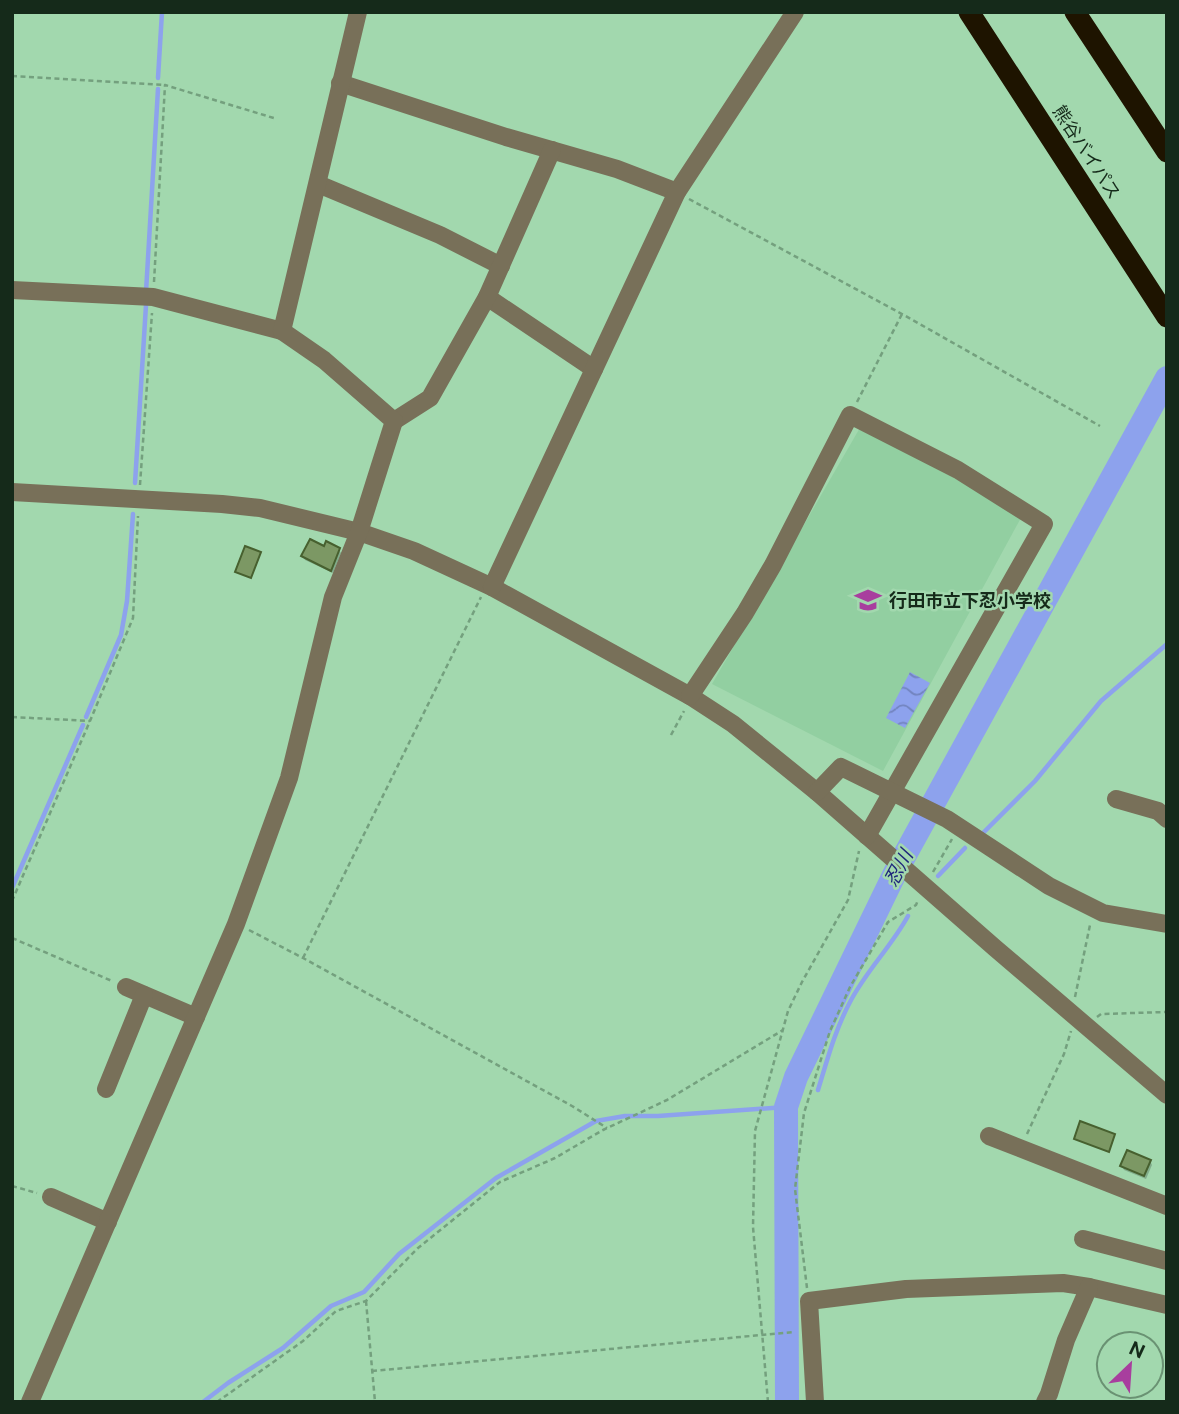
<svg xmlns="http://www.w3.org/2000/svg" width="1179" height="1414" font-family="'Public Sans','Noto Sans JP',sans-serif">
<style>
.built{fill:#92cfa1}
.water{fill:url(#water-waves)}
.shadow{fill:#0003}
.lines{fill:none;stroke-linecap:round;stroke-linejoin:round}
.stream{stroke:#8da2ed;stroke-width:4.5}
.river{stroke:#8da2ed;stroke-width:24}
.building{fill:#7c9864;stroke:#47602f;stroke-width:2}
.path{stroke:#74a07e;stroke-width:2.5;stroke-dasharray:5 3.5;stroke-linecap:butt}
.minor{stroke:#787059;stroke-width:18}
.highway{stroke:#1e1400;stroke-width:21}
.labels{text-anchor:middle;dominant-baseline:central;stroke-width:5;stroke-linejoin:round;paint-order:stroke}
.street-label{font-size:18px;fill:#152a1a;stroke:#a2d8ae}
.poi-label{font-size:18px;font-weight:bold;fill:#152a1a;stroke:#a2d8ae;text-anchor:start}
.water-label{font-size:19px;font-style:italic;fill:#1f277b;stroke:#a2d8ae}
</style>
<defs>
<pattern id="water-waves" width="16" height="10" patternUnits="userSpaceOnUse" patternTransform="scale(1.75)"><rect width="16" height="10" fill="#8da2ed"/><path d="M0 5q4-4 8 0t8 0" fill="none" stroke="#7284bf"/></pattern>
</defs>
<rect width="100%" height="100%" fill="#a2d8ae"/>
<path class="built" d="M861 426 1022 516 883 771 712 684Z"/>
<path class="water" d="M910 672 930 683 905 728 886 718Z"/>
<g class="shadow">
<path d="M325 548 339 550 341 553 333 573 305 560 303 556Z"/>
<path d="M1150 1161 1152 1165 1146 1179 1124 1170 1122 1166Z"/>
</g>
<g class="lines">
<g class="stream">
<path d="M158 78 162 12"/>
<path d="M146 292 158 89"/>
<path d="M135 483 146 305"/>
<path d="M86 717 121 635 127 601 133 514"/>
<path d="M982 834 1035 781 1101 701 1167 644"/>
<path d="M938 876 965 848"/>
<path d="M12 888 83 725"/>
<path d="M818 1090C827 1061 835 1030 850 1002 866 971 891 947 908 916"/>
<path d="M203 1402 228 1383 283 1348 331 1306 364 1292 399 1254 496 1178 596 1121 625 1116H658L786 1107"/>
</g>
<path class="river" d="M787 1402 786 1107 796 1077 895 873 1167 378"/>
</g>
<g class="building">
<path d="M310 539 324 546 326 541 340 548 331 571 301 556Z"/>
<path d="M245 546 261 552 251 578 235 572Z"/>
<path d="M1080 1121 1115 1134 1109 1152 1074 1139Z"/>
<path d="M1127 1150 1151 1160 1144 1176 1120 1166Z"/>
</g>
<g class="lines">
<g class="path">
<path d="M12 76 165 85"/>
<path d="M689 199 902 314 1100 426"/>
<path d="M154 282 165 85 277 119"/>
<path d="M857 402 902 314"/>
<path d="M140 485 152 313"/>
<path d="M12 717 90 721"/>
<path d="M671 735 684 711"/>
<path d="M933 872 952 839"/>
<path d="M12 901 90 721 133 618 138 516"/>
<path d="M249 930 303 958 572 1106 607 1128"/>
<path d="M12 938 112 981"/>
<path d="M303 958 481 597"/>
<path d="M1075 997 1090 925"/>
<path d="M1097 1017 1101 1014 1167 1012"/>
<path d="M1027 1134 1064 1054 1071 1031"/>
<path d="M12 1186 37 1193"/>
<path d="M807 1288 795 1189 804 1113 830 1031 850 987 888 922 916 905 918 900"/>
<path d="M366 1301 375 1402"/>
<path d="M372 1371 794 1332"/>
<path d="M217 1402 303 1341 336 1311 366 1301 418 1248 500 1182 555 1158 603 1130 667 1100 783 1030"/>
<path d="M768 1402 753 1227 755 1131 788 1011 802 982 848 900 859 851"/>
</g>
<g class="minor">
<path d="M340 83 506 137 617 169 677 192"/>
<path d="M318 184 440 235 501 266"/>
<path d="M12 290 153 297 282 331"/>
<path d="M487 297 594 369"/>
<path d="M394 421 430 398 487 297 552 150"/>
<path d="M12 492 222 504 260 508 359 532 414 551 492 587 690 696 733 724 817 792 995 948 1167 1095"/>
<path d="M492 587 677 192 795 12"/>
<path d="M690 696 745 613 773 565 850 415 958 470 1044 524 867 836"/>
<path d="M817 792 841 767 947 819 1049 886 1103 913 1167 924"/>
<path d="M1116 799 1158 811 1167 819"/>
<path d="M126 987 196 1017"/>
<path d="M106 1089 144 995"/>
<path d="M989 1136 1167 1206"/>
<path d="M51 1197 108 1222"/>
<path d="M1083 1239 1167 1261"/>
<path d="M30 1402 236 924 289 778 333 597 359 532 394 421 324 360 282 331 358 12"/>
<path d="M815 1402 809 1301 906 1289 1063 1283 1089 1287 1167 1305"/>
<path d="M1045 1402 1049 1394 1066 1340 1089 1287"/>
</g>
<g class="highway">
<path d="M969 12 1167 317"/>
<path d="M1075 12 1167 152"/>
</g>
</g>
<defs>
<g id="school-bare" transform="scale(2.1)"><path d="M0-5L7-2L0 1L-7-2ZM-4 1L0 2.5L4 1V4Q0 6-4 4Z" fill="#a83e9e" stroke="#a2d8ae" stroke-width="2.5" paint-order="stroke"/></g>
</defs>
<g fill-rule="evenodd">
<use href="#school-bare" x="868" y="600"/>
</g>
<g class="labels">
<g class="street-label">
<text transform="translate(1087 152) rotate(57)">熊谷バイパス</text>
</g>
<g class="poi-label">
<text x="889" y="600">行田市立下忍小学校</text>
</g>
<g class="water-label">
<text transform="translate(898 868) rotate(-62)">忍川</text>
</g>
</g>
<rect width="1179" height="1414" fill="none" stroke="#152a1a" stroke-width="28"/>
<g transform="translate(1130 1365) rotate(25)"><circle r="33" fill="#a2d8ae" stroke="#6a9273" stroke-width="2"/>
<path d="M0-5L12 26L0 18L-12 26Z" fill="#a83e9e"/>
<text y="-10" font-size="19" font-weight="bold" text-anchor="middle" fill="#152a1a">N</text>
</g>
</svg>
